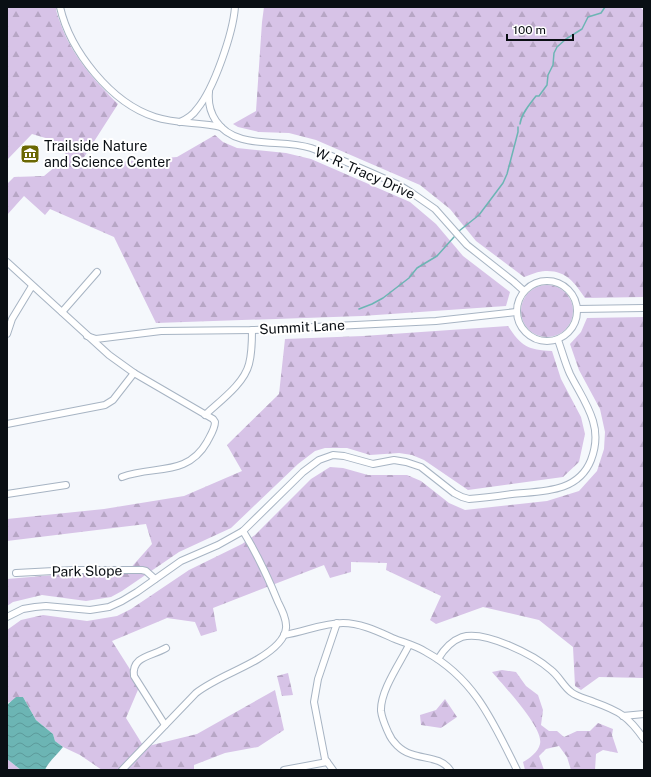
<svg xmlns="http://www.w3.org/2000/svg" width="651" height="777" font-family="'Public Sans',sans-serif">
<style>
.forest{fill:url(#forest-firs)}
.water{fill:url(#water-waves)}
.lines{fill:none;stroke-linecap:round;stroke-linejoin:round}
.stream{stroke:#6cb5b4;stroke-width:1.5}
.minor-casing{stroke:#a7b4c3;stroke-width:8}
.minor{stroke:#fff;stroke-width:6}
.labels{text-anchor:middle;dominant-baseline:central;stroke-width:4;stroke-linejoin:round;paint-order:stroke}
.poi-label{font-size:14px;fill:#0a0f14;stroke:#fff;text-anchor:start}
.street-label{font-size:14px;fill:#0a0f14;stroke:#fff}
</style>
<defs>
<pattern id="forest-firs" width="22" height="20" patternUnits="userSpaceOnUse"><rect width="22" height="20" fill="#d7c3e7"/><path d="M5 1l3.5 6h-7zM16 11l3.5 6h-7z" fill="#b7a6c5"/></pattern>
<pattern id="water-waves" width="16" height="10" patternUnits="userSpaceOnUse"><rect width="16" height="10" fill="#6cb5b4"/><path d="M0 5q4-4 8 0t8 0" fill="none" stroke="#5c9a9a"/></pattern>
</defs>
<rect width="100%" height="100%" fill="#f5f8fc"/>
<g class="forest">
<path d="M7 7H56C56 12 58 17 60 22 71 55 94 80 118 104L79 165 177 157 215 135 223 142 237 148 286 153 311 159 410 202 436 224 463 256 510 292 506 306 362 316 156 323 114 237 50 209 45 215 24 196 7 215V184L14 177 44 176 68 156 49 139 32 134 7 160Z"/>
<path d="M264 7H640L644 11V297L585 298C575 283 566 270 545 271 539 271 530 275 524 277L476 241 450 209 420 185 316 140 289 133 259 132 238 127 233 124 256 111 262 22Z"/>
<circle cx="547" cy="311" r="26"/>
<path d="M644 317V678L599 677 581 690 575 686 573 647 539 620 483 607 436 624 430 620 441 596 386 570 387 563 351 562V572L330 578 324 565 213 608 217 631 201 636 195 622 167 618 112 641 140 685 126 718 144 747 197 734 275 690 284 730 258 747 225 753 194 765V770H102L80 755 63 747 55 741 53 734 36 720 23 697 7 703V630L21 620 43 615 87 621 117 616 131 609 189 570 242 544 255 535 311 479 330 467 343 468 368 475H407L421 481 449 503 465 510 547 501 579 491 597 471 604 449 605 432 600 409 579 370 570 344 581 332 587 318Z"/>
<path d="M508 326C521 346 528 350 552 351L561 379 581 417 585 434 579 462 563 477 468 490 424 460 412 455 399 453 370 455 347 448H325L315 451 298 464 231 528 179 552 122 591 111 597 86 601 42 595 13 602 7 606V579L90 572 128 571 152 544 146 524 7 541V519L104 509 184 496 242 471 227 445 279 394 285 339 363 336Z"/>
<path d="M502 670 516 672 526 686 538 695 543 710 541 725 549 731H557L564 737 577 731H590L598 723 613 729 612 735 618 753 603 750 596 754 595 770H571L567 757 559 746 546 749 539 756 544 770H525L523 762C530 758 538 752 540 744 544 728 503 685 492 672Z"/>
<path d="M288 673 293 695 282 696 277 676Z"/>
<path d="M445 699 457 717 441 728 421 725 420 715 436 710Z"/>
<path d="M7 759 21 770H7Z"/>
</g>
<path class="water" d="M16 697H23L36 720 53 734 55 741 63 747C58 754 48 762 45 770H21L7 759V703L8 704Z"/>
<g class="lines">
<g class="stream">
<path d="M520 124C521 114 530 104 536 96H539L547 85 548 75 553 65 554 53 557 47 566 39 582 29 588 17 601 13 605 7"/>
<path d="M459 231 479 215 503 183 507 174 518 132V127"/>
<path d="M359 309 372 304 383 298 409 278 417 268 437 256 454 237"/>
</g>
<g class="minor-casing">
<g id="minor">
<path d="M60 7C70 51 111 103 155 117 176 124 199 122 221 127"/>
<path d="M209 92C208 102 210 112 216 121 236 151 281 138 311 148 341 159 370 172 399 185L412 193 435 209 467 245 514 282 524 291"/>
<path d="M180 122C187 119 193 115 197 109 214 89 233 33 235 7"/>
<path d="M7 262 109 355 134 373 213 419 215 422C215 429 210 436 207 442 187 477 154 465 122 477"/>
<circle cx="547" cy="311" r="30"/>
<path d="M577 309 644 308"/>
<path d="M62 312 97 272"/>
<path d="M7 334 12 319 32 286"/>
<path d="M87 336 96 339 161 331 252 330 436 321 516 312"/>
<path d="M205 415C220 401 244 384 249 364 252 353 252 341 252 330"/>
<path d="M7 424 105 405 113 400 134 373"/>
<path d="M7 494 66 485"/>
<path d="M16 573 73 570H142L146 571 155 579"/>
<path d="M7 617 23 609 35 607 46 606 90 610 109 607 122 601 137 592 181 561 218 545 243 531 303 472 319 460 333 455 344 456 373 464 394 460 406 462 421 467 454 493 462 497 469 499C483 498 498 496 512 494 542 491 578 493 591 460 596 447 597 434 593 421 588 404 578 390 570 374 565 363 562 351 558 340"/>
<path d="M284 635C304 632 323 623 343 623 361 623 379 632 395 639 405 643 417 646 426 652 475 679 493 722 517 770"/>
<path d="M409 645C400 663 380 691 381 711 382 719 385 725 388 732 392 742 401 751 411 754 424 759 441 757 450 770"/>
<path d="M438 659C444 649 451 641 462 637 485 630 534 655 551 670 559 676 563 686 571 692 577 697 587 699 594 702 619 711 628 716 644 739"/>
<path d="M623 716 644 714"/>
<path d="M165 725 134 676C131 656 153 656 166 648"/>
<path d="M122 770 196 693C214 679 238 671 258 659 268 653 285 641 286 628 287 620 282 610 278 602 268 577 257 554 243 531"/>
<path d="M284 770 327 762"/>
<path d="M333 770 325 759 314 702 318 679 337 623"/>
</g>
</g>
<use href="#minor" class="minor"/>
</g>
<defs>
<g id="museum-square" transform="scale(1)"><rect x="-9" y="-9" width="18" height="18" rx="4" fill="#6a6803" stroke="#fff"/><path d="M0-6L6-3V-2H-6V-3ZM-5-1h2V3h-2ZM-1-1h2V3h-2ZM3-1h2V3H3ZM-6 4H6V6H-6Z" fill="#fff"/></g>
</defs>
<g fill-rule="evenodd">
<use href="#museum-square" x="30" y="154"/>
</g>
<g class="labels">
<g class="poi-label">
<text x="44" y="146">Trailside Nature<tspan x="44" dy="16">and Science Center</tspan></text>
</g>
<g class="street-label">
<text transform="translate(365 173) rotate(24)">W. R. Tracy Drive</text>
<text transform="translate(302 327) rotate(-3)">Summit Lane</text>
<text transform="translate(87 571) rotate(-1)">Park Slope</text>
</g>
</g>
<rect width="651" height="777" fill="none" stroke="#0a0f14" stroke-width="16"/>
<path d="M507 34v6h66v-6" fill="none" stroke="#0a0f14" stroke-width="2"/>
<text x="513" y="34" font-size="12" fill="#0a0f14" stroke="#ffffff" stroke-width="3" paint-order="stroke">100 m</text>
</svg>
